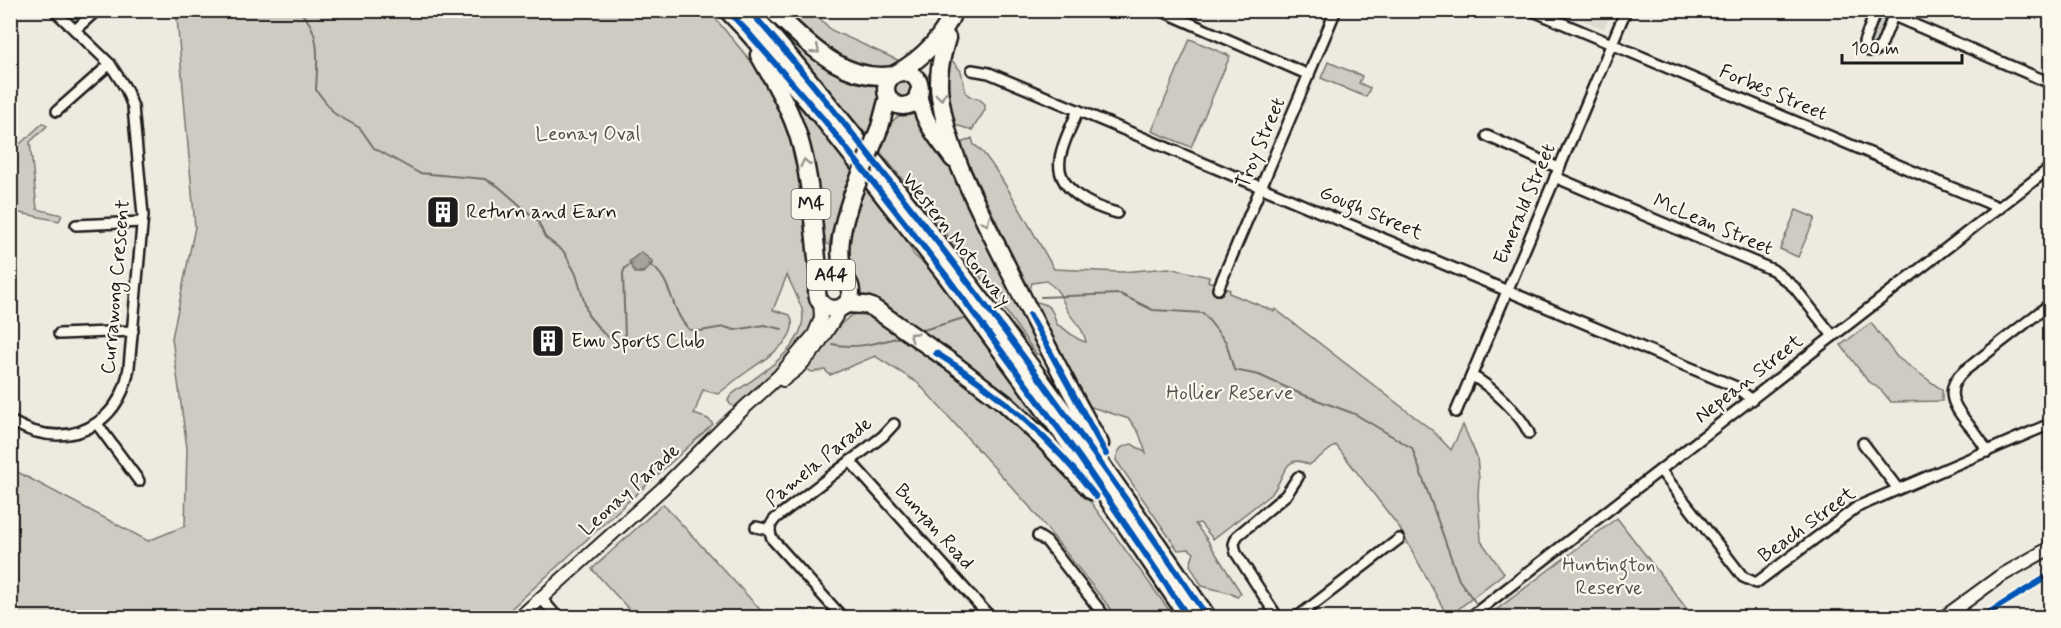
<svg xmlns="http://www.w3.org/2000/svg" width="2061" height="628" font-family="Mynerve,sans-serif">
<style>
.built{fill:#dedad1}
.green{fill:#ceccc2;stroke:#75746f;stroke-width:1.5;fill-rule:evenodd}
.water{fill:#a6a39d;stroke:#6f6d69;stroke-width:1.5}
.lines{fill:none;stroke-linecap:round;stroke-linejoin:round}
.stream{stroke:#6f6d69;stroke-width:2}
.street-casing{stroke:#1c1c1c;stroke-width:14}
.secondary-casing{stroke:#1c1c1c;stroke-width:16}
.highway-casing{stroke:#1c1c1c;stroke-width:21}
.street{stroke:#fbf7ec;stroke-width:9}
.secondary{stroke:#fbf7ec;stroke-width:12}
.highway{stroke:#fbf7ec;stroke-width:16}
.highway-bridge-casing{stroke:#1c1c1c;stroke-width:21;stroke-linecap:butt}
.highway-bridge{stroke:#fbf7ec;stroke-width:16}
.cycleway-casing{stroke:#fbf7ec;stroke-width:10}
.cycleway{stroke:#0057b8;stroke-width:6}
.oneway{stroke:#97948e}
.labels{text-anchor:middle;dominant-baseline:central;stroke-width:4.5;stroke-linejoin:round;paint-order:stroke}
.shield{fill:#fbf7ec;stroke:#5f5e5a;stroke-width:1.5}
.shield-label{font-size:18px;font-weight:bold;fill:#1c1c1c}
.street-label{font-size:20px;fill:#1c1c1c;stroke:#fbf7ec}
.park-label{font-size:20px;fill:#51514e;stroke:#fbf7ec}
.poi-label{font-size:20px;fill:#1c1c1c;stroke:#fbf7ec;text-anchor:start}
</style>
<rect width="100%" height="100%" fill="#eeeadf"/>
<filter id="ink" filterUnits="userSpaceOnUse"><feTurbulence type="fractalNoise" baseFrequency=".0167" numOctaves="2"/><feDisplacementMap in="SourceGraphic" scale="12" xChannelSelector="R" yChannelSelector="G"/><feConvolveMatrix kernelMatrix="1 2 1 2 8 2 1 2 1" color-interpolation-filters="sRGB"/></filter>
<g filter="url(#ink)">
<path class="built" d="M1562 11H1612L1604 29Z"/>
<g class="green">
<path d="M186 11H709L759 71 775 100 793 143 800 168 812 275 811 294 816 311 815 320 808 334 795 351 738 406 734 407 730 404 728 400 731 395C757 376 810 347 802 309 799 300 791 284 787 275L773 310 790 315C802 339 764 359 748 371 738 378 728 386 718 394L703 390 694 414 708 419 713 424 502 617H11L10 468 148 541 185 526 187 448 172 338 195 227 177 18ZM641 253 653 262 643 273H639Z"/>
<path d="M762 11H765L878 81 879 109 868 136 761 13Z"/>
<path d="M783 11H813L831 30 902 62 880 71 860 66 821 44Z"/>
<path d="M1880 18 1884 19 1885 24 1876 46 1871 47 1868 42 1877 20Z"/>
<path d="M1190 39 1230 56 1191 147 1152 131Z"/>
<path d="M949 57 961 71 966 93 971 97 979 99 985 104V110L972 130 952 124 946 90Z"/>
<path d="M1328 62 1362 76 1359 83 1370 88 1366 97 1321 78Z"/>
<path d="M934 67 937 128C929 106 916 88 934 67Z"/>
<circle cx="903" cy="88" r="10"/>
<path d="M798 100 855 170 848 182 829 244 821 245 792 103Z"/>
<path d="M915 110 948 157 1044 353 1042 355 1036 354 991 290 878 149C887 128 890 115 915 110Z"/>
<path d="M43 123 47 126 30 142 37 209 62 215 59 221 20 213H11V152Z"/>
<path d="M972 138 974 145C990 151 1042 249 1054 269L1121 272 1169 268 1209 277 1208 281 1230 290 1229 293 1274 311 1275 309 1433 431 1451 450 1463 425 1477 457 1479 479 1478 495 1481 541 1504 573 1448 617 1399 527 1336 445 1309 465C1283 450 1284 482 1271 494L1213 539 1200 523 1195 524 1206 538 1241 593 1237 597 1230 593 1202 586 1190 565 1194 553 1189 549 1178 550 1116 460C1118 449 1121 446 1132 444L1146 453 1139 433 1129 419 1085 405 1033 302C1048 302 1054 310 1056 324 1068 329 1074 340 1086 342 1083 326 1073 322 1066 308 1061 295 1059 290 1046 281L1032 283 1030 289H1025L1000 229 963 152 961 143Z"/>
<path d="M864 181 901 230 914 255 935 274 1037 414 1042 422 1040 426 888 306 870 296 865 298 856 295 846 242Z"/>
<path d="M1796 210 1815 218 1798 257 1780 249Z"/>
<path d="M864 313 874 316 963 377 1009 414 1079 486 1174 617H1117L1029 506 918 383 875 356 830 375 825 370 812 372 808 370 806 368 842 323 852 315Z"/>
<path d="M1871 323 1897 357 1942 390V401L1891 402 1882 391 1867 380 1841 345Z"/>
<path d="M663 504 767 617H636L592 569Z"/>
<path d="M1617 518 1693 617H1487Z"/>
</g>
<path class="water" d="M641 252 653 262C648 271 645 272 635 273L629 262Z"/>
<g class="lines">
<g class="stream">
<path d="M297 10C323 28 317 64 316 90L335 114 360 128 374 148 419 173 485 179 498 186 538 221 545 237 564 252 576 274 588 315 603 333 618 344 623 343 625 338 623 273 625 268 632 263"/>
<path d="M649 264C674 279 669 311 690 330L700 331 724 327 735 330 764 325 782 329"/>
<path d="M995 294H1004"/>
<path d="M1041 297 1120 294 1153 310 1203 313 1226 342 1234 370 1259 375 1301 394 1355 414 1412 448 1459 580 1475 602"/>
<path d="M920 331 964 318"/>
<path d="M832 344C855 350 881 342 903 336"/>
<path d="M1484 613 1489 618"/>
</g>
<g class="street-casing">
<g id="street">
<path d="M1160 10 1309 75"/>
<path d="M1531 10 2000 208"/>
<path d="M1876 10 1864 42 1865 47 1869 51H1875L1881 46 1893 16"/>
<path d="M1880 10 2050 83"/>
<path d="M75 30 97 10"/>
<path d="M972 70 989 73 1736 387 1752 400"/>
<path d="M1078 110C1072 126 1062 143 1060 159 1055 190 1093 207 1117 213"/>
<path d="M57 111 110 64"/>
<path d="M1487 136 1559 168"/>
<path d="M1555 177 1773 270 1794 287 1833 336"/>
<path d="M76 225 142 222"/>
<path d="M1218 289 1336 10"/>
<path d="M59 334 133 331"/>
<path d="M1472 376C1490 385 1521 415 1529 433"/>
<path d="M1456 412 1626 10"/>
<path d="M10 421C19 425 27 430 36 432 84 445 123 414 129 367L143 215 133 107 126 89 110 64 54 10"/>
<path d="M97 424 139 481"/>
<path d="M1863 443 1898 489"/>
<path d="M1987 452C1976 424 1931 400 1964 371L2050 304"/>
<path d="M850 461 991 618"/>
<path d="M1661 471 1743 577 1756 583 1857 507 2050 424"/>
<path d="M756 527 770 530"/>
<path d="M1038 536 1047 542 1106 618"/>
<path d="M541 598 558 618"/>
<path d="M843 618 773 540C768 531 769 525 776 518L883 436 894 424"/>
<path d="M1278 618 1236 553 1234 544 1237 536 1286 495 1298 477"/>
<path d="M1296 618 1399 539"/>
<path d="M1469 618 2050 168"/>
</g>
</g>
<g class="secondary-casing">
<g id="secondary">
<path d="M783 380 797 369 816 348 842 307"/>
<path d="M519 618 663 488 730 421 779 376 814 335 821 318 820 302"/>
<path d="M1943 618 1999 577 2050 548"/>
</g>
</g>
<g class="highway-casing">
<g id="highway">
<path d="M727 10 746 30 824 120 945 274 1080 458 1189 618"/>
<path d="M749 10C816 85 876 164 938 243 1032 365 1121 490 1208 618"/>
<path d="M772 10C806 41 842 83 893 75"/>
<path d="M947 38C941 58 937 76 940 97 948 152 975 201 999 250 1031 315 1064 381 1100 444"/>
<path d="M759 55C774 82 790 108 799 138 813 185 813 235 820 283"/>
<circle cx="903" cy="89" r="17"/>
<path d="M897 73C923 58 943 38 954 10"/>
<path d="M918 94C924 124 936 135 953 159"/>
<path d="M880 127 888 97"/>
<circle cx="834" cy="292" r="17"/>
<path d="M846 280C834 252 843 223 852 196"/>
<path d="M846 304 865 305 872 307 954 364 1006 404 1042 438 1092 491"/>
</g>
</g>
<use href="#street" class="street"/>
<use href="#secondary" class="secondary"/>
<use href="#highway" class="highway"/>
<g class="highway-bridge-casing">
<path id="highway-bridge" d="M852 196 880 127"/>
</g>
<use href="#highway-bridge" class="highway-bridge"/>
<g class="cycleway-casing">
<g id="cycleway">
<path d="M727 10 746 30 824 120 945 274 1080 458 1189 618"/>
<path d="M749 10C816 85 876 164 938 243 1032 365 1121 490 1208 618"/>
<path d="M1030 315 1106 454"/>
<path d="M936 353C994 388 1055 442 1096 497"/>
<path d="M1980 618 2050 575"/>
</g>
</g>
<use href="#cycleway" class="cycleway"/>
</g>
<defs><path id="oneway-chevron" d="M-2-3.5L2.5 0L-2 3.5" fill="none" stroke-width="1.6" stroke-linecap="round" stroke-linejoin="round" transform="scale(1.5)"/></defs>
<g class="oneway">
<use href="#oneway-chevron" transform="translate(816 50) rotate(40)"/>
<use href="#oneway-chevron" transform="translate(941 96) rotate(82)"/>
<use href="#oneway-chevron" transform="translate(805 163) rotate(-102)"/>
<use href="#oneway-chevron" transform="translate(986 222) rotate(64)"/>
<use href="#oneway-chevron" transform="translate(913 336) rotate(-144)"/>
</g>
</g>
<defs>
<g id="building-square" transform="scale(1.725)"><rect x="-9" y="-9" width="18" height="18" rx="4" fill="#1c1c1c" stroke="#fbf7ec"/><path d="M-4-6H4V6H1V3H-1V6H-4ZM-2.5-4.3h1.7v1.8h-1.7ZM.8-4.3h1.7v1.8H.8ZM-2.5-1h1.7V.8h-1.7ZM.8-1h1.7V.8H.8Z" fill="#fff"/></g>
</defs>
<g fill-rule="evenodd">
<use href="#building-square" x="443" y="212"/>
<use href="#building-square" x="548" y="341"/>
</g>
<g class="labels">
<g class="shield">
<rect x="791.5" y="189" width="39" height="30" rx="4.5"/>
<rect x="807" y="260" width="48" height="30" rx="4.5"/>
</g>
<g class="shield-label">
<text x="811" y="204">M4</text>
<text x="831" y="275">A44</text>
</g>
<g class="street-label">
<text transform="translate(1773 93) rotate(23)">Forbes Street</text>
<text transform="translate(1261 143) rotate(-67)">Troy Street</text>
<text transform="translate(1525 204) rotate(-67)">Emerald Street</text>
<text transform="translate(1371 213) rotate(23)">Gough Street</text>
<text transform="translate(1713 225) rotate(23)">McLean Street</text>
<text transform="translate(956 240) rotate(52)">Western Motorway</text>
<text transform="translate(116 287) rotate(-85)">Currawong Crescent</text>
<text transform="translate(1749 379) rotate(-38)">Nepean Street</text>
<text transform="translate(819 462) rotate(-39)">Pamela Parade</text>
<text transform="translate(630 490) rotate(-42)">Leonay Parade</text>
<text transform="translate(1807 525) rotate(-36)">Beach Street</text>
<text transform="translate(934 527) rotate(48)">Bunyan Road</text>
</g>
<g class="park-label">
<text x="588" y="134">Leonay Oval</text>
<text x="1230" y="393">Hollier Reserve</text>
<text x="1609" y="565">Huntington<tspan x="1609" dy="23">Reserve</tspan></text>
</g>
<g class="poi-label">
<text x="466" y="212">Return and Earn</text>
<text x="571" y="341">Emu Sports Club</text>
</g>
</g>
<rect width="2061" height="628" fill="none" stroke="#fbf7ec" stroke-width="36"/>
<rect x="18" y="18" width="2025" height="592" fill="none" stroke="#1c1c1c" stroke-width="2" filter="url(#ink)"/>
<path d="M1842 54v9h120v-9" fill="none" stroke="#1c1c1c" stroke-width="3"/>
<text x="1851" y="54" font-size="18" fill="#1c1c1c" stroke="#fbf7ec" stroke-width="4.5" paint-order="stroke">100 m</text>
</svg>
